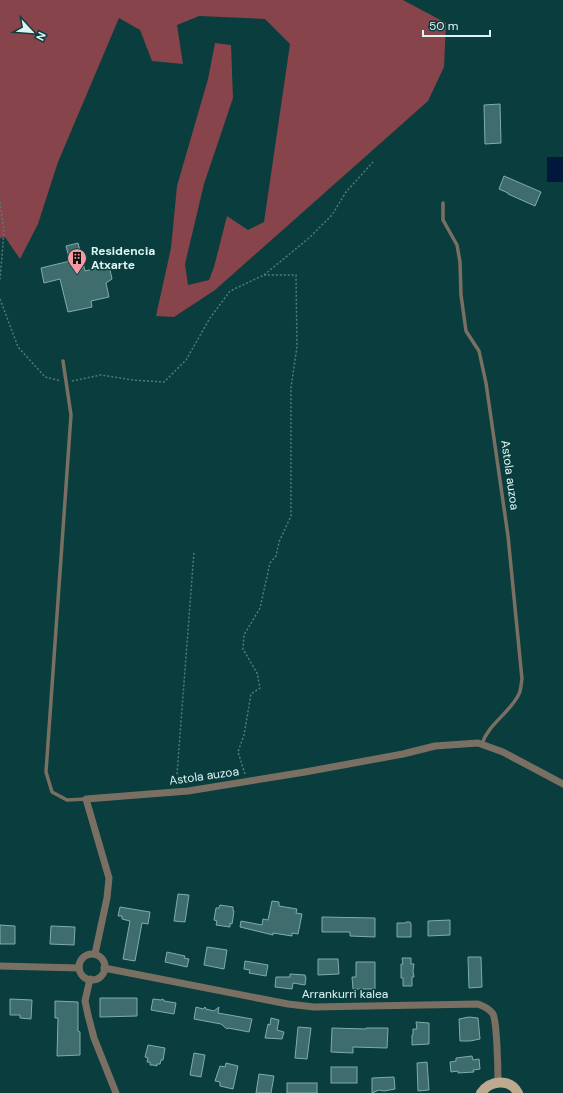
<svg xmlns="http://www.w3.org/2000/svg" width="563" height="1093" font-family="'DM Sans',sans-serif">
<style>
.green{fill:#87444a}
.water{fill:#00183c}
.building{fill:#3f6d6d;stroke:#7eadad}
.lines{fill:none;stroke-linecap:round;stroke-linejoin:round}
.path{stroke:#527c7c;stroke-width:1.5;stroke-dasharray:2 2;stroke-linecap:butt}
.lane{stroke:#797063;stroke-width:3.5}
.street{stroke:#797063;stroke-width:7}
.primary{stroke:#bca98f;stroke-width:10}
.labels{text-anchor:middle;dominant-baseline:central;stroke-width:3;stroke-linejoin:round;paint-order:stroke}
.poi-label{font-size:12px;font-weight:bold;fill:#dcf4f4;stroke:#0a3d3d;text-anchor:start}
.street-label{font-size:12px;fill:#dcf4f4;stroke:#0a3d3d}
</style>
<rect width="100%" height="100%" fill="#0a3d3d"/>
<path class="green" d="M0 0H403L446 23 444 67 428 101 215 290 174 317 156 316 171 248 177 186 208 79 215 43 231 45 233 98 204 184 185 264 188 285 209 280 214 267 227 216 248 230 264 222 290 44 265 19 199 16 177 25 183 64 152 61 140 30 119 18 58 162 38 224 20 259 5 237 0 238Z"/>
<rect class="water" x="547" y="157" width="16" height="25"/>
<g class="building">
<path d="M500 104 501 143 485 144 484 105Z"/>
<path d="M504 176 541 192 535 206 508 194V193L499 189Z"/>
<path d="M78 243 85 271 109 265 112 279 106 283 109 297 91 301 92 307 68 312 60 279 44 283 41 268 70 261 66 246Z"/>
<path d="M178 894 189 895 185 922 174 921Z"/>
<path d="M272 901 279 902V906L297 909 296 913 302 914 298 934 292 933V936L273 933V935L240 927 241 921 262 925 263 919 268 920Z"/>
<path d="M220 905 233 907V911H234L232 924 230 923V927L216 925 217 921 214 920 216 908H219Z"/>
<path d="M120 907 150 912 148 924 142 923 135 961 123 959 130 921 122 919V916H118Z"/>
<path d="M322 917 375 918V937L350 936V932H322Z"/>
<path d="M450 920V935L428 936V921Z"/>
<path d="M406 922H410L411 924V937H397V923H405Z"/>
<path d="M0 925 15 926V944H0Z"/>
<path d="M51 926 75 927 74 945 50 944Z"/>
<path d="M207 947 227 950 224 969 204 965Z"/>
<path d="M167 952 185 956 184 958 189 959 187 967 165 962Z"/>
<path d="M468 957H481L482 987 469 988Z"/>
<path d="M402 958H411V964H414L413 971 414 977H412V986H403V978H401V964H403Z"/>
<path d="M318 959H338L339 974 318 975Z"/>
<path d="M245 961 268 965 266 976 249 973 250 970 244 969Z"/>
<path d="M356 962H375V989H353L352 977H356Z"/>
<path d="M290 974 305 975V977H306L305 985 293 983 292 989 275 987 276 977H290Z"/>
<path d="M100 998H137V1016L100 1017Z"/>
<path d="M10 999 32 1000 31 1019 20 1018V1015H10Z"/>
<path d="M153 999 161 1000 163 999 164 1001 176 1003 174 1014 151 1010Z"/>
<path d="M55 1001 78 1002V1031L80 1032V1055L57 1056 58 1018H55Z"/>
<path d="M196 1007 203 1009 205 1007 206 1009 214 1011 219 1007 218 1013 252 1019 249 1032 228 1028 227 1029 221 1024 194 1019Z"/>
<path d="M469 1017 478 1018 480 1039 470 1041H460L459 1019Z"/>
<path d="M271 1018 279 1020 277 1030 284 1032 282 1039 265 1038 268 1024 270 1025Z"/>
<path d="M416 1022 429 1023V1044L412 1045V1035H413V1029H417Z"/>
<path d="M298 1027 311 1028 307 1059 295 1058Z"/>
<path d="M332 1028 366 1029V1028H388L387 1048 353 1047V1053L331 1052Z"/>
<path d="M148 1045 165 1048 163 1060H161L160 1064H157V1066L153 1065H150V1062H147L148 1058 145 1057Z"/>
<path d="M194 1053 205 1055 201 1077 190 1075Z"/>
<path d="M472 1056 473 1060 479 1059 480 1069 473 1070 474 1072 458 1073V1071L451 1072 450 1062 456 1061V1058Z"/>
<path d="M427 1062 429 1090 418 1091 417 1063Z"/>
<path d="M226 1063 238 1066 233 1089 220 1086V1082L215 1081 220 1066 225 1067Z"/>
<rect x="331" y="1067" width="26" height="16"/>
<path d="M259 1074 274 1076 271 1093H256Z"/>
<path d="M394 1077 395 1089 384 1091 379 1090 372 1093V1078Z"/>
<rect x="287" y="1083" width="30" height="10"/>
</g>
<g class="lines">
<g class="path">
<path d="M0 202 4 231 0 280"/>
<path d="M0 299 18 347 45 377 61 381"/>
<path d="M72 381 101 375 133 380 164 382 186 360 210 318 230 291 264 275 309 238 332 215 346 192 373 162"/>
<path d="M245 774 238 752 244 735 251 694 260 688 257 673 243 649 244 635 260 608 270 563 276 556 279 542 291 516V387L297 347 296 275H264"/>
<path d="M184 784 177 774 194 552"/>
</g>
<g class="lane">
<path d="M443 203V220L457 245 460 262 461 295 466 331 479 351 486 383 508 536 522 679C521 684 521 690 519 694 510 713 488 724 482 744"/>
<path d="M63 361 71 415 46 772 52 792 67 800 86 799"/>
</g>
<g class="street">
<path d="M95 954 107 898 109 878 86 799 188 791 305 772 403 754 435 746 478 743 503 752 563 784"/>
<circle cx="92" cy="967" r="13"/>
<path d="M0 966 79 968"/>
<path d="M104 968 288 1004 314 1007 478 1004C483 1006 489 1008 493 1014 497 1022 498 1070 498 1082"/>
<path d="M90 979 85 1001 88 1015 94 1038 116 1093"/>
</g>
<path class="primary" d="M481 1093C490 1080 510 1078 518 1093"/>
</g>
<defs>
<g id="building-pin" transform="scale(1)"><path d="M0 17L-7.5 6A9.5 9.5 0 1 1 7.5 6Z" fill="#f49aa0" stroke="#0a3d3d"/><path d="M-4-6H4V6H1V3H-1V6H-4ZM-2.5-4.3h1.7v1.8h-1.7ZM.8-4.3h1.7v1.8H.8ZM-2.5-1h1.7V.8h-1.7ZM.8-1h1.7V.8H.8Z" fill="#111"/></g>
</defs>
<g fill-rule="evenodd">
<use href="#building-pin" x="77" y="258"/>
</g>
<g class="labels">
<g class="poi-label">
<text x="91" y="251">Residencia<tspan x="91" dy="14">Atxarte</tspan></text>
</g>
<g class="street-label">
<text transform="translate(510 475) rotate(82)">Astola auzoa</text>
<text transform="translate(204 776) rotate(-8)">Astola auzoa</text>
<text x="345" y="994">Arrankurri kalea</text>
</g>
</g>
<g transform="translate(32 32) rotate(116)" stroke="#0a3d3d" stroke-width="3" paint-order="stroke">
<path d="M0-3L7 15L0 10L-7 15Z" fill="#dcf4f4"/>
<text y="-6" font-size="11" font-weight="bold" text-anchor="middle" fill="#dcf4f4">N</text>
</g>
<path d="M423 30v6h67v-6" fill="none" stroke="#dcf4f4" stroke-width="2"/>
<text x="429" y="30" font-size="12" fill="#dcf4f4" stroke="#0a3d3d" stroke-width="3" paint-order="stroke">50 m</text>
</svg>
